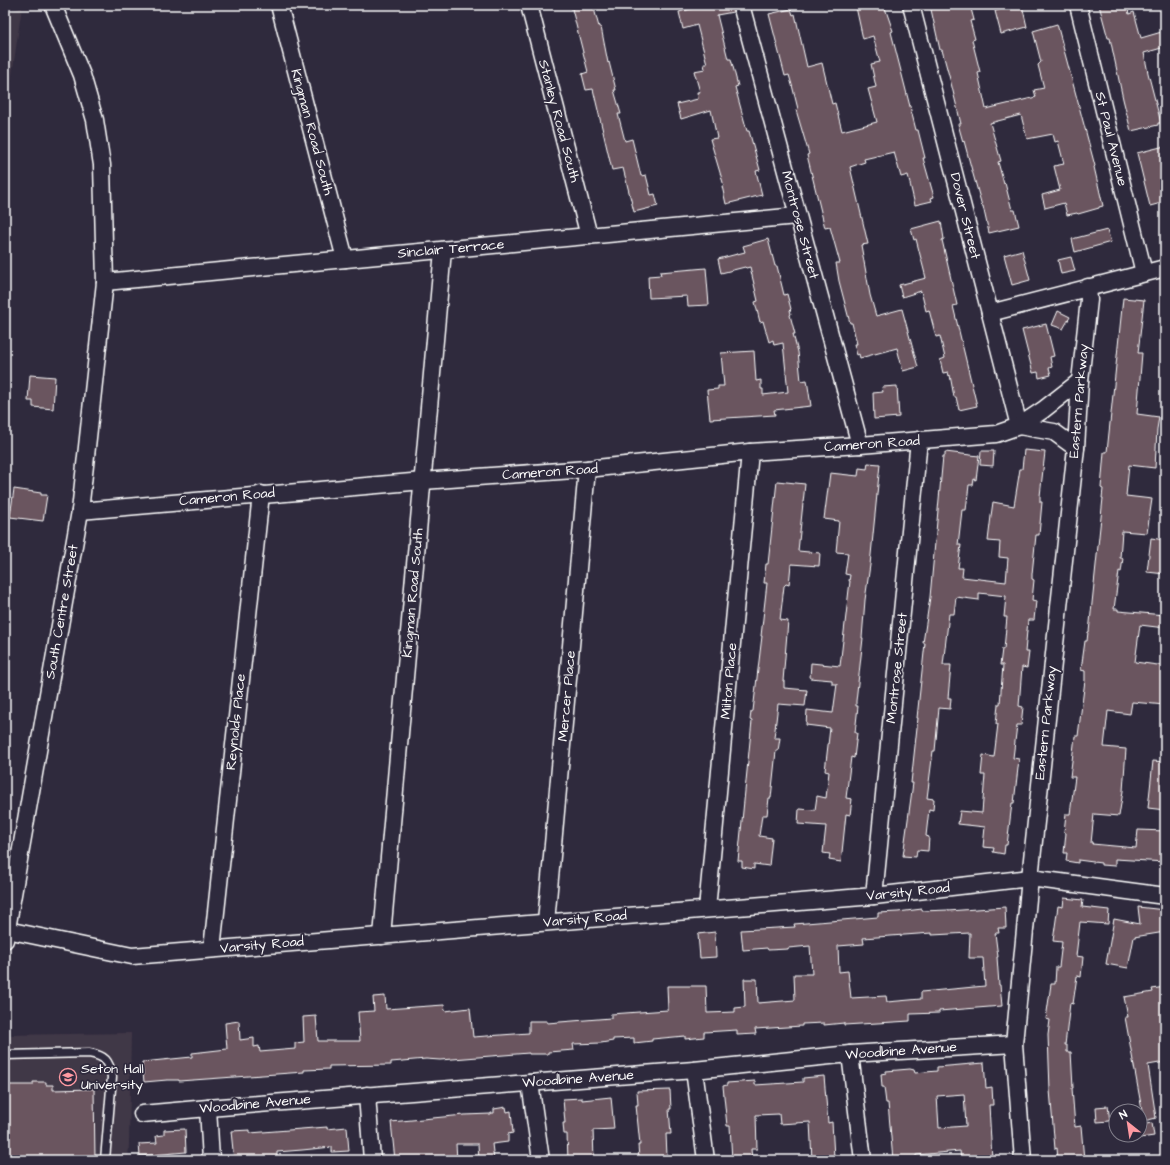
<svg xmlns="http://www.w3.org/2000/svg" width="1170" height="1165" font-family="'Architects Daughter',sans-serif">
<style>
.built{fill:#413747}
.building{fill:#6b545f;stroke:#fff;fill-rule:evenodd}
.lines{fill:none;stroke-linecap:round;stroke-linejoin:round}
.lane-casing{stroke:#fff;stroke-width:11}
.street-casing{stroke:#fff;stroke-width:19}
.lane{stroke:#2f2a3d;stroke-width:8}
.street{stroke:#2f2a3d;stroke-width:16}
.labels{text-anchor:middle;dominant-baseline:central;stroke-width:3.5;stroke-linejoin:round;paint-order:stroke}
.street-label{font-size:14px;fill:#fff;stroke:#2f2a3d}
.poi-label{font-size:14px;fill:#fff;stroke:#2f2a3d;text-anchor:start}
</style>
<rect width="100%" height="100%" fill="#2f2a3d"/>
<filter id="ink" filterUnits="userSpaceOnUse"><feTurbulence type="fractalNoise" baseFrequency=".025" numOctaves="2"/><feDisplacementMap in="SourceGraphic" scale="8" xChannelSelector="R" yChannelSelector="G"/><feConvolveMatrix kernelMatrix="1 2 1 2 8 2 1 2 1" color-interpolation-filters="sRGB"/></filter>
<g filter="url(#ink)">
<g class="built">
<path d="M22 7 5 122V14Z"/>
<path d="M131 1033 129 1144 128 1160H5V1035Z"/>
</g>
<g class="building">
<path d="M571 5H593L599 27H601L608 63 609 62 616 90H614L621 114H618L625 141 632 139 641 176 646 175 651 195 655 194 658 206 634 212 623 168 612 170 593 89 586 90 582 74 588 72Z"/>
<path d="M706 5H732L733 12 717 15 728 59H731L738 86 735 87 747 131H749L760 170 756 171 762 195 726 204 722 186H724L710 139 717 138 711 110 681 119 677 104 698 99 697 92H700L694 71 705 69 704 64H707L697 25 683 29 679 12Z"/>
<path d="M858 5H884L893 31 891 32 916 130H918L925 158H923L934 197 931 198 932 201 915 205 908 175 901 177 894 152 864 159 865 162 850 167 868 244 861 245 870 295 876 316 902 309 914 353 918 367 903 371 897 348 860 358 859 354 857 355 854 344H857L852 323H850L839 281 836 263H840L830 227 825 228 807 155 809 154 796 110 798 109 792 85 789 75 785 76 769 14 791 9 793 15 795 14 807 67 822 63 832 104 835 103 842 131 877 122 868 89 876 87 871 64 880 62 873 36 863 39 856 7 859 6Z"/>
<path d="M930 5H970L974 20 970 21 975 39 972 40 980 72 978 73 986 109 1036 97 1034 90 1044 88 1038 65 1041 62 1033 31 1057 24 1095 166 1094 167 1103 206 1099 207V208L1078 214 1077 213 1067 215 1064 203 1045 208 1042 195 1060 190 1054 166 1064 164 1058 141 1055 142 1053 134 1027 139 1021 115 990 123 1001 161 998 162 1004 184 1005 183 1012 210H1015L1019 226 989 233 983 206H982L971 167 964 141 963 142 958 124H961L951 83 942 50H940Z"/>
<path d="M1015 5H1022L1027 27 1001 34 995 11Z"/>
<path d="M1099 5H1127L1129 14 1134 12 1141 38 1165 31V47L1144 53 1148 73 1161 123H1158V125L1131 131 1123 99 1110 38H1108L1106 31Z"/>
<path d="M1165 146V202L1150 206 1137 153Z"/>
<path d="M941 221 944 239 942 240 957 305 953 306 977 406 959 410 956 397H954L950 375 949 376 948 372 943 373 940 360 945 358 940 336 936 337 929 310 926 311 921 291 902 297 899 285 926 278 916 239 914 240 911 229Z"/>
<path d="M1107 230 1111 242 1075 252 1072 239Z"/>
<path d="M768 239 775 266H777L784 295 787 294 791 309 790 310 791 314 790 315 795 334H793L798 352 801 381 807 380 811 406 774 410 775 415 710 419 707 390 718 389V386H724L721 353 754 351 756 381 761 380V389H763V395L788 392 783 343 774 345 773 340 769 342 763 321 760 322 755 302 758 301 750 267 746 268 745 267 721 273 718 259 745 252 743 246Z"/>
<path d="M1022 250 1030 280 1012 285 1004 255Z"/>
<path d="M1071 257 1075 271 1061 274 1058 260Z"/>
<path d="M706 268 709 305 688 306 687 296 649 298 648 276 661 275 660 272Z"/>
<path d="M1123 298 1144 300 1138 353H1142L1137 414 1159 417 1157 429 1155 468 1129 465 1126 496 1152 499 1147 533 1122 531 1120 558H1123L1121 572 1119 571 1114 609H1118V611L1165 615V628L1140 625 1135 662 1165 666V705L1132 702 1130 714 1108 711 1104 747 1126 749 1123 791 1119 816 1094 814 1091 843H1093L1092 844 1136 848 1138 830 1165 831V862L1115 859V866L1101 865V863L1078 860V863L1066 861 1067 853H1064L1066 833 1064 832 1066 814H1070L1075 777H1070L1072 761 1075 736H1078L1085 680V671L1081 670 1085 641H1087L1088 632H1089L1103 498H1102L1103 489 1101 488 1104 452H1107Z"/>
<path d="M1058 311 1070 317 1063 329 1052 325Z"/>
<path d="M1046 324 1054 356 1050 357 1052 367 1049 368 1051 375 1039 378 1038 372 1033 373 1022 330Z"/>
<path d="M30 375 55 377 53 409 33 407V401H28Z"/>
<path d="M897 386 899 417 874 419 873 393 883 392 882 387Z"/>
<path d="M1024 450 1045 452 1040 496V502H1042L1039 535H1036L1032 574V579L1034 580 1032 600 1036 601 1034 620H1028L1025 652H1029L1027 668 1022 667 1019 706 1023 707 1021 725H1017L1013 758 1019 759 1014 803H1012L1007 845H1005L1004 854 993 852 994 848 983 847 985 827 958 824 960 811 982 813 985 775H981L983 755 994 757 998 724H996L998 704H1000L1003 665H1000L1002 649H1004L1007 617H1004L1006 596 979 593V600L956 597 954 614H949L943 665H951L948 698H951L950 709 939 708 935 751H933L927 798 934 799 933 810 929 809 926 836 929 837 928 851 917 850 916 857 903 856 913 783H911L918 718H917L925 643H923L930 597 943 456H945V452L979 456 976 480 974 479 973 485H969L966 510H962L958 545H961L958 568H963L962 577 1006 582 1008 558 999 557 1000 542 988 541 991 516 993 502 1014 506 1020 469H1022Z"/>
<path d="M981 451H994L993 466 980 465Z"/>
<path d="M868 463 880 464 870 565 865 600 862 638H863L856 701V706H858L855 733H857L854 758 851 757 846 798 852 799 850 815 846 814 841 862 829 860 830 854 823 853 826 826 798 824 799 809 815 810 817 796 826 798 829 772 825 771 830 728 806 725 807 710 833 713 837 684H832V680L810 678 811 663 840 666 850 581H849L850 575 845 574 848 553 836 552 839 521 824 519 830 473 858 476 859 468 867 469Z"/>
<path d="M777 481 805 484 798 551 820 553 819 566 791 564 789 585 786 584 784 586 780 620 788 621 783 681H784V688L807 690 805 706 778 704 774 738H780L778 751H776L771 798H769L767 815H762L759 836 772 838 769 866 754 864V869L742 867V861H738L752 721 750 720 751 712 753 711 762 636H761L767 583H764L766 564H768Z"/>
<path d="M14 489 41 493V495H47L43 521 10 517Z"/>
<path d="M1151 538 1165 540 1162 561H1165V574L1147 572Z"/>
<path d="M1153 761 1165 762V810L1148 808Z"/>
<path d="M1064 898 1083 900 1082 907 1109 910 1108 924 1080 922 1076 956 1083 957 1081 977 1077 976 1073 1004 1070 1003 1065 1045H1067V1052H1071L1073 1088H1072L1075 1127 1081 1126 1084 1160H1058L1057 1148 1055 1149 1050 1090 1048 1035 1050 1020 1046 1019 1051 984H1055L1056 967H1059L1062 942 1053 941 1058 906 1063 907Z"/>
<path d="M1005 907 1006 928H998L999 933H995L998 957H997L999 985H1000L1002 1006 939 1011V1013L910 1014V1021L844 1025V1023L824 1025V1023L802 1024V1026L755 1029 756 1034 737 1035V1030L704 1032V1037L685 1039V1036L652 1039V1041L634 1043V1038L613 1039V1041L601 1043 573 1044 574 1050 548 1052V1054H529V1053L440 1060 426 1059 391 1062V1065L329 1066V1069L304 1070V1072L179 1081V1080H167L144 1082 142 1062 192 1057V1053L227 1049 225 1023 239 1021 240 1040 254 1038V1047L259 1046 260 1052 295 1049V1043L304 1042 303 1017 316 1016 318 1041H360L358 1012 374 1011 373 997 385 996 386 1009 444 1005 445 1011 470 1008 473 1037 529 1033V1021H547V1023L611 1018V1014L668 1010 667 986H706L707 1013 735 1012V1008L745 1007 744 979H757L758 1003 795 1000 794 974H812L810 946 788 948V949L768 950 767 948 743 950 741 930 795 927 794 924 878 917V913L898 912 922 909V911L948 910V911ZM932 933V935L970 933 969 958H983L985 986 921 992V999L887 1002 886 996 851 998 848 971 839 972 838 946 864 944 863 938Z"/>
<path d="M1138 907 1165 910V932L1134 937 1128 968 1106 964 1114 919 1140 924Z"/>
<path d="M715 932 716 957 700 958 698 934Z"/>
<path d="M1165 987V1062L1148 1065 1156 1118 1144 1121 1125 1017H1128L1124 997 1153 992 1152 989Z"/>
<path d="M984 1063 986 1088 992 1087 993 1105H989L992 1159 961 1160 960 1151 916 1155V1160H893L888 1103H886L884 1087H882L881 1074 886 1073V1071L910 1069 914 1070 915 1073 937 1071V1067ZM964 1094 966 1126 939 1128 937 1096Z"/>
<path d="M824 1076 828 1123 832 1122 834 1158H830V1160H812L810 1122 780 1124 779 1114 756 1115 757 1149H751L752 1160H732L730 1126H727L723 1086 727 1085V1083L755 1081V1085L803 1082V1078Z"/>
<path d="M33 1082H46V1085H53V1090L94 1089 95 1160H5V1085H33Z"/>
<path d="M670 1090 671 1109H669L671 1134H666L667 1156 639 1158 638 1145H640L636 1105H638L637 1091Z"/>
<path d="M611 1097 614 1129 593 1130 594 1160H568L567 1134H564L563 1123H565L563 1099 582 1098V1100Z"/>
<path d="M1108 1106 1110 1121 1097 1122 1096 1107Z"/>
<path d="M506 1107 507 1112 511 1111 513 1133 508 1134V1142L492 1144 494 1160H479L478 1144H456L457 1160H395L391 1122 464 1115 491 1114V1113H494V1109Z"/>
<path d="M1152 1123 1154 1136 1140 1138V1125Z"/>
<path d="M327 1127V1129L347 1127 349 1151 332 1152V1147L302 1150 277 1152V1157L252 1159V1160H234L231 1131 250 1130V1133Z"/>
<path d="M185 1129 186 1152 140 1156 139 1144 157 1143 156 1136 164 1135V1130Z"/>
</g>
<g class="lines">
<g class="lane-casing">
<path id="lane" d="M5 1055 89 1053C105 1056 109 1060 112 1077L105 1160"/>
</g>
<g class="street-casing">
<g id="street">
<path d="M279 5 345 259"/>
<path d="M529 5 589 236"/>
<path d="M741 5 860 445"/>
<path d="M911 5 1019 426"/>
<path d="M1078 5 1144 273"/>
<path d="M105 282 797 216"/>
<path d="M990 313 1165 268"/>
<path d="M1019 426 1054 432 1076 448"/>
<path d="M80 511 423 481 587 469 750 452 860 445 996 434 1019 426 1043 410 1080 381"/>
<path d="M874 896 919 440"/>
<path d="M707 909 750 452"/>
<path d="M546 922 587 469"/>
<path d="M7 930 132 956 874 896 1030 878 1165 896"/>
<path d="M382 936 443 250"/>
<path d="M5 940 80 511 105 282 102 165 95 120 82 75 53 5"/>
<path d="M212 949 261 494"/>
<path d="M850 1054 863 1160"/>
<path d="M694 1070 706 1160"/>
<path d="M530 1083 541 1160"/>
<path d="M367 1095 372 1160"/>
<path d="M208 1108 211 1160"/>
<path d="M142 1114 208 1108 694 1070 850 1054 1014 1044"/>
<path d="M1023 1160 1014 1044 1030 878 1076 448 1080 381 1089 300 1088 287"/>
</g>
</g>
<use href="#lane" class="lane"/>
<use href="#street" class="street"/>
</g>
</g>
<defs>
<g id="university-ring" transform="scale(0.9)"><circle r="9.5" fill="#2f2a3d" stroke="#ff9aa2" stroke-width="1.5"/><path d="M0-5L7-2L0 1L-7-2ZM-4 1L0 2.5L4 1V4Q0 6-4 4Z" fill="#ff9aa2"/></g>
</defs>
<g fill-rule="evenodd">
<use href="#university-ring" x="68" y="1077"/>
</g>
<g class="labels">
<g class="street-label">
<text transform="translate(559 121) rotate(75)">Stanley Road South</text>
<text transform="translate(312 132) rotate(75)">Kingman Road South</text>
<text transform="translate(1111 139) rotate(76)">St Paul Avenue</text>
<text transform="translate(965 216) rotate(76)">Dover Street</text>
<text transform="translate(800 225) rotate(75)">Montrose Street</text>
<text transform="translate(451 249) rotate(-5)">Sinclair Terrace</text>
<text transform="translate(1079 401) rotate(-85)">Eastern Parkway</text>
<text transform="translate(872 444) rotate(-4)">Cameron Road</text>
<text transform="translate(550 472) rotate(-4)">Cameron Road</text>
<text transform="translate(227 497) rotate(-5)">Cameron Road</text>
<text transform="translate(413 593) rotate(-85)">Kingman Road South</text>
<text transform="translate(62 612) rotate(-80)">South Centre Street</text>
<text transform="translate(897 668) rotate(-84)">Montrose Street</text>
<text transform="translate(729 681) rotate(-85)">Milton Place</text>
<text transform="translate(567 696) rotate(-85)">Mercer Place</text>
<text transform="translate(236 722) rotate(-84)">Reynolds Place</text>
<text transform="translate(1046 723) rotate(-84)">Eastern Parkway</text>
<text transform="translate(908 892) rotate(-6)">Varsity Road</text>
<text transform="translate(585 919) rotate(-5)">Varsity Road</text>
<text transform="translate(262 945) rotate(-5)">Varsity Road</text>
<text transform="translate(901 1051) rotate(-4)">Woodbine Avenue</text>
<text transform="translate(578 1079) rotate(-4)">Woodbine Avenue</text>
<text transform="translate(255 1104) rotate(-5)">Woodbine Avenue</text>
</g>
<g class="poi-label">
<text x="81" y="1069">Seton Hall<tspan x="81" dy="16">University</tspan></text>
</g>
</g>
<rect width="1170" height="1165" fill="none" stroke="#2f2a3d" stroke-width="20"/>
<rect x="10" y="10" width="1150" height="1145" fill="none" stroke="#fff" stroke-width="1.5" filter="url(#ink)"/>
<g transform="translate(1128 1123) rotate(330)"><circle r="19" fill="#2f2a3d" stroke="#827f8b"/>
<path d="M0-3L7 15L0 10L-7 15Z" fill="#ff9aa2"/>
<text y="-6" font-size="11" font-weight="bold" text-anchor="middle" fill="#ffffff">N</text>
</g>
</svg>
